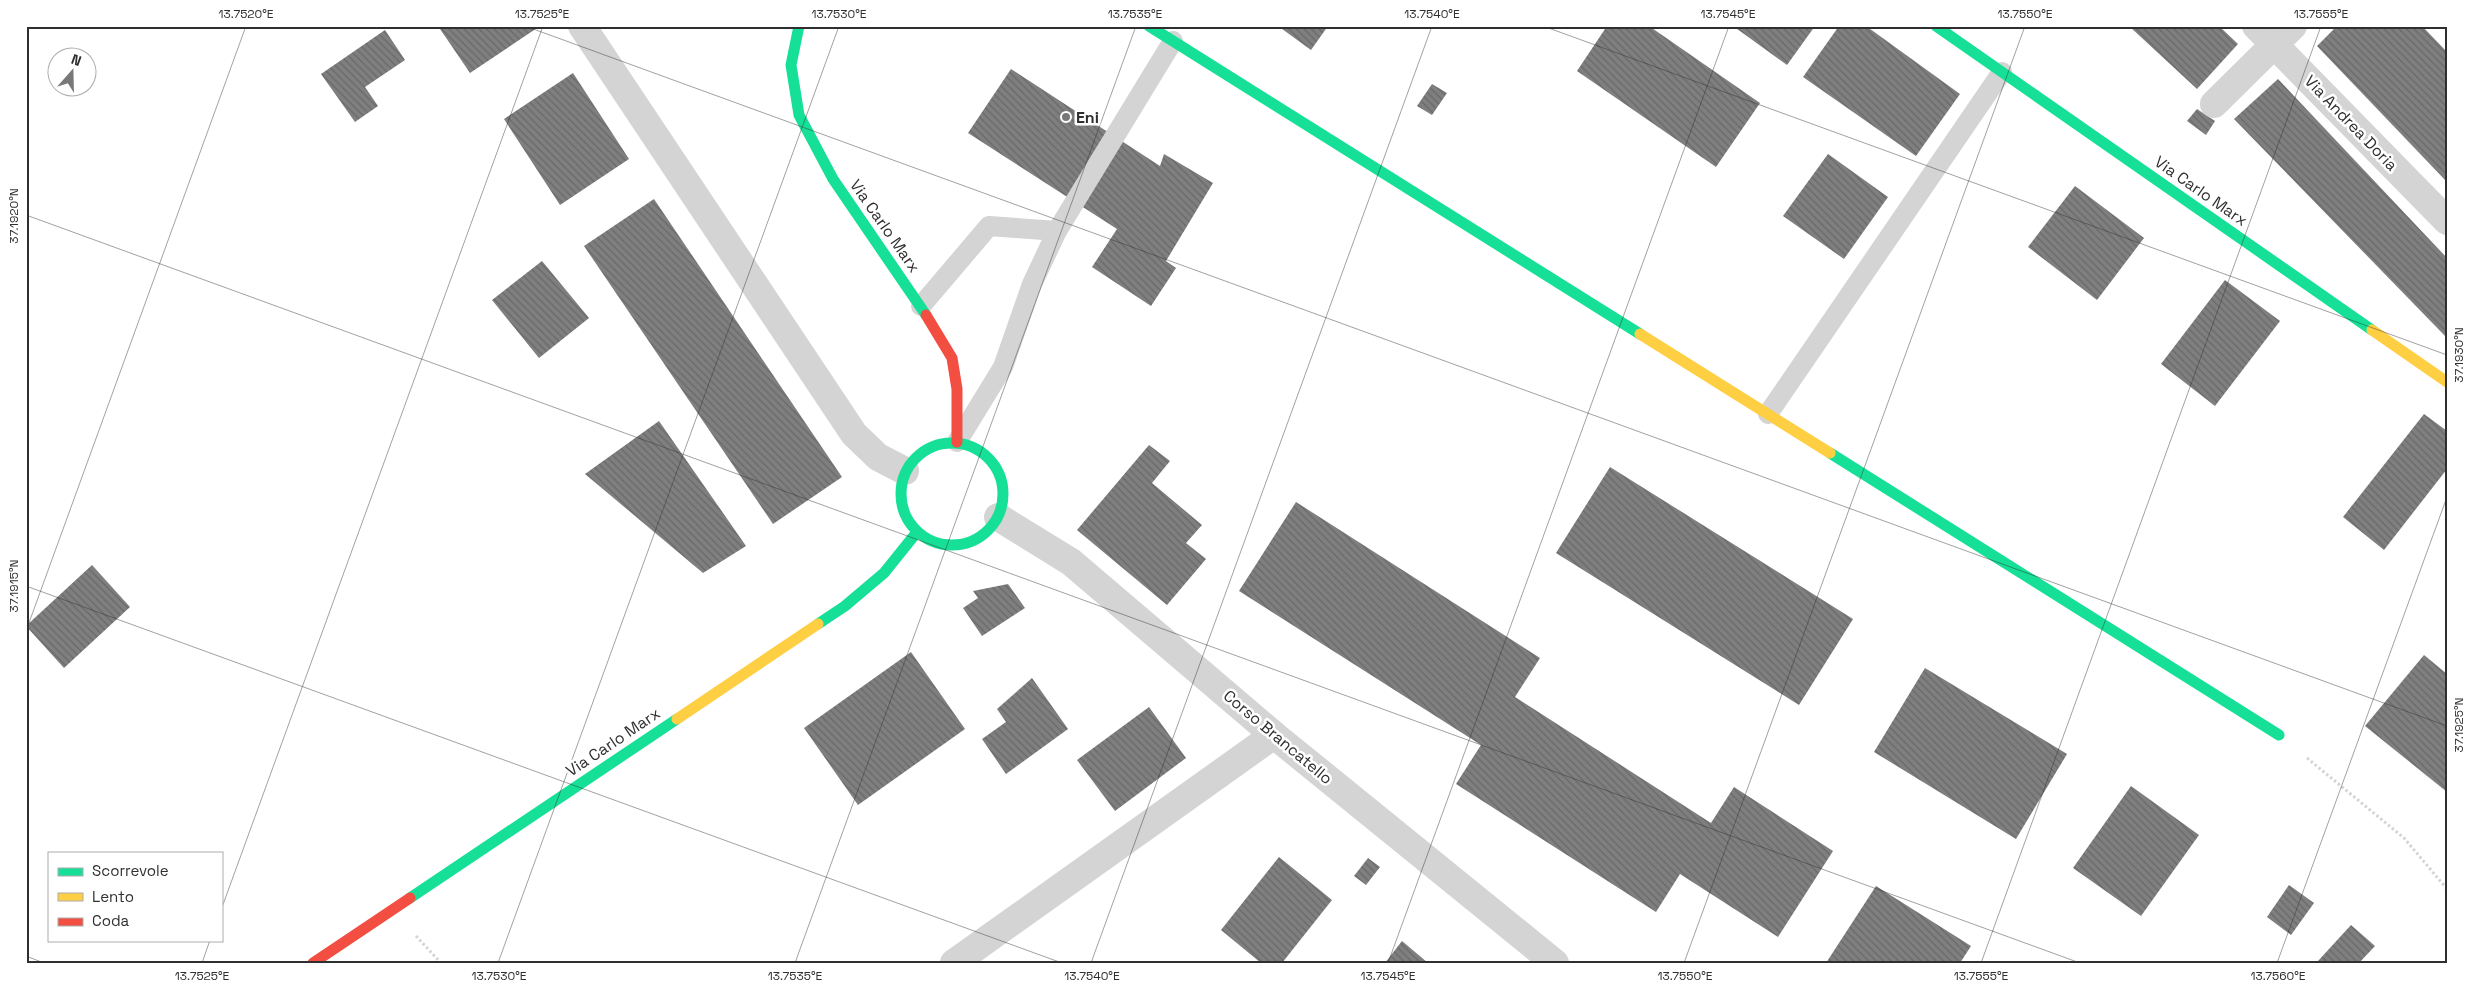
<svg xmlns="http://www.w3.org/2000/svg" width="2473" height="989" font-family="'Space Grotesk',sans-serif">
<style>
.building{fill:url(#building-back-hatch)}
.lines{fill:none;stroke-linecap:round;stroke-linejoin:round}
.path{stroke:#d4d4d4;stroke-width:3;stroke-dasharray:2.5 2.5;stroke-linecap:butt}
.lane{stroke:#d4d4d4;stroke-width:20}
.street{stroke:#d4d4d4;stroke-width:28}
.fast{stroke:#16e098;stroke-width:11}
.slow{stroke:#ffcf43;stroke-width:11}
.jam{stroke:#f24e42;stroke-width:11}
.ticks{fill:none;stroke:#2f2f2f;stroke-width:1;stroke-opacity:0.45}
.poi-dot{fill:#787878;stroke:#fff;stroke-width:2}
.labels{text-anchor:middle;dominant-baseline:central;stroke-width:5;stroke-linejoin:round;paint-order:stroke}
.poi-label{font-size:16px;font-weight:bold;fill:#2f2f2f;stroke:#fff;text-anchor:start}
.street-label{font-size:16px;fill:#2f2f2f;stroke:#fff}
.neatline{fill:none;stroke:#2f2f2f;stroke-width:2}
.ticks-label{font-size:12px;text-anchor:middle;fill:#2f2f2f}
</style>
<defs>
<pattern id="building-back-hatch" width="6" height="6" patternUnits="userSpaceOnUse" patternTransform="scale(1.25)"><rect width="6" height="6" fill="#7f7f7f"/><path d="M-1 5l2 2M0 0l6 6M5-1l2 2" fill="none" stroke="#686868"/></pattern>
</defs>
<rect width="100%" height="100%" fill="#fff"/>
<g class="building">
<path d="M438 26H540L470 73Z"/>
<path d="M1278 26H1328L1311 50Z"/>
<path d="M1607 26H1649L1760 103 1716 167 1577 71Z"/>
<path d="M1733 26H1815L1787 65Z"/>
<path d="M1839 26H1866L1960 94 1916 156 1803 77Z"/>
<path d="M2129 26H2219L2238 44 2197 89Z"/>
<path d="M2337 26H2422L2447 52V182L2317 46Z"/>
<path d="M385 30 405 60 365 87 378 106 355 122 321 74Z"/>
<path d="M1011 69 1160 166 1164 154 1213 183 1166 261 1176 268 1151 306 1092 267 1117 229 968 133Z"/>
<path d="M573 73 629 159 560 205 504 119Z"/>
<path d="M2278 79 2447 258V338L2234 119Z"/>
<path d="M1432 84 1447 93 1432 115 1417 106Z"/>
<path d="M2197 109 2215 121 2206 135 2187 121Z"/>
<path d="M1828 154 1888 197 1844 259 1783 216Z"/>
<path d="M2075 186 2144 238 2097 300 2028 247Z"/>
<path d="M654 199 842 477 773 524 584 246Z"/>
<path d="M542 261 589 318 539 358 492 300Z"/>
<path d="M2225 280 2280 321 2215 406 2161 364Z"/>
<path d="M2424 414 2447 431V469L2384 550 2343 517Z"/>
<path d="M659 421 746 546 703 573 585 474Z"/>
<path d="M1149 445 1170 461 1152 483 1202 525 1186 543 1206 559 1167 605 1077 530Z"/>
<path d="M1610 467 1853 619 1799 705 1556 553Z"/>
<path d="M1296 502 1540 658 1515 697 1711 823 1734 787 1833 851 1778 937 1680 874 1656 912 1456 784 1481 745 1239 591Z"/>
<path d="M92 565 130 607 64 668 26 626Z"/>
<path d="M1008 584 1025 608 982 636 963 608 978 598 973 591Z"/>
<path d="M911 652 965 729 858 805 804 728Z"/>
<path d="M2424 655 2447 674V792L2365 726Z"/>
<path d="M1925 668 2067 754 2016 839 1874 752Z"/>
<path d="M1032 678 1068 729 1006 774 982 739 1006 722 997 709Z"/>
<path d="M1149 707 1186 758 1115 811 1077 760Z"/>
<path d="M2131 786 2199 835 2141 916 2073 868Z"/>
<path d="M1279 857 1332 900 1282 963H1261L1221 930Z"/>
<path d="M1368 858 1380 867 1366 885 1354 876Z"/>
<path d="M2289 885 2314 903 2291 935 2267 917Z"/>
<path d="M1876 886 1971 946 1960 963H1826Z"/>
<path d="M2351 925 2375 946 2359 963H2320L2318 961Z"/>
<path d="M1402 941 1428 963H1385Z"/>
</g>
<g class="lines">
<g class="path">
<path d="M2307 758 2404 838 2447 889"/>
<path d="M416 936 441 963"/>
</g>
<g class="lane">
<path d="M921 306 989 226 1057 231"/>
<path d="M1768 414 2002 72"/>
<path d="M957 442 1003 367 1032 284 1057 231 1173 41"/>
</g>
<g class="street">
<path d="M582 26 854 434 878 457 905 471"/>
<path d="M2256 26 2447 221"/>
<path d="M2214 104 2293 26"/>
<path d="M998 517 1071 562 1274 735 1555 963"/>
<path d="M954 963 1274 735"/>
</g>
<g class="fast">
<path d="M799 26 791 65 799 115 833 179 926 315"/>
<path d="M1149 26 1640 334"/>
<path d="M1936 26 2372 330"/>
<circle cx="952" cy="494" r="51"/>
<path d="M1830 453 2279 735"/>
<path d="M818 624 845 606 884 573 917 532"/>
<path d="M410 898 677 719"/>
</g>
<g class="slow">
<path d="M2372 330 2447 382"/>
<path d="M1640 334 1830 453"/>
<path d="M677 719 818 624"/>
</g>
<g class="jam">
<path d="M926 315 952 358 957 389V442"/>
<path d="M313 963 410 898"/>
</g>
</g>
<path class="ticks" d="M525 26 2447 726M1543 26 2447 355M26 215 2080 963M26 586 1062 963M26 631 246 26M221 910 543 26M26 956 44 963M202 963 210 940M498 963 839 26M795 963 1136 26M1091 963 1432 26M1388 963 1729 26M1684 963 2025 26M1981 963 2321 26M2277 963 2447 497"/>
<circle class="poi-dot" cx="1066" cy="117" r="5"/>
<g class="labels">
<g class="poi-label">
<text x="1076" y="117">Eni</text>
</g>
<g class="street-label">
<text transform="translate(2351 123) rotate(46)">Via Andrea Doria</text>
<text transform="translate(2201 191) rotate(35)">Via Carlo Marx</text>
<text transform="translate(885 226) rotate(55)">Via Carlo Marx</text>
<text transform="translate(1278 737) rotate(40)">Corso Brancatello</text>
<text transform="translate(613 742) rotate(-34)">Via Carlo Marx</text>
</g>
</g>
<rect width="2473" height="989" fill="none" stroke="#ffffff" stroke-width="55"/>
<rect x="48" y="852" width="175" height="90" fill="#ffffff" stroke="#acacac"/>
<rect x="58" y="868" width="25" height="8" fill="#16e098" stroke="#acacac"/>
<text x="92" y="876" font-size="15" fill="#2f2f2f">Scorrevole</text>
<rect x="58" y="893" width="25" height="8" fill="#ffcf43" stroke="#acacac"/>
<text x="92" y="902" font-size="15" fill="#2f2f2f">Lento</text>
<rect x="58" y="918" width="25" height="8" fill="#f24e42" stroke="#acacac"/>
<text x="92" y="926" font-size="15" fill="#2f2f2f">Coda</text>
<g transform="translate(72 72) rotate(20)"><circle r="24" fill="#ffffff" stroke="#acacac"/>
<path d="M0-4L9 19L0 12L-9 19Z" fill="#787878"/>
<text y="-8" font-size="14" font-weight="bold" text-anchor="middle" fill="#2f2f2f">N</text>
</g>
<rect x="28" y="28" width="2418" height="934" class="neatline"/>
<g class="ticks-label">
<text x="246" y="18">13.7520°E</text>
<text x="542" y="18">13.7525°E</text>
<text x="839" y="18">13.7530°E</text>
<text x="1135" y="18">13.7535°E</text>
<text x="1432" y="18">13.7540°E</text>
<text x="1728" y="18">13.7545°E</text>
<text x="2025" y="18">13.7550°E</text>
<text x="2321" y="18">13.7555°E</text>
<text transform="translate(14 216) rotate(-90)" y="4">37.1920°N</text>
<text transform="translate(2459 355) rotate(-90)" y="4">37.1930°N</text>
<text transform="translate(14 586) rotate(-90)" y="4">37.1915°N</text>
<text transform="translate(2459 725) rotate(-90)" y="4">37.1925°N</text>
<text x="202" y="980">13.7525°E</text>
<text x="499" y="980">13.7530°E</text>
<text x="795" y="980">13.7535°E</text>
<text x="1092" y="980">13.7540°E</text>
<text x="1388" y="980">13.7545°E</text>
<text x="1685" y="980">13.7550°E</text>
<text x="1981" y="980">13.7555°E</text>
<text x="2278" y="980">13.7560°E</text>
</g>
</svg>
